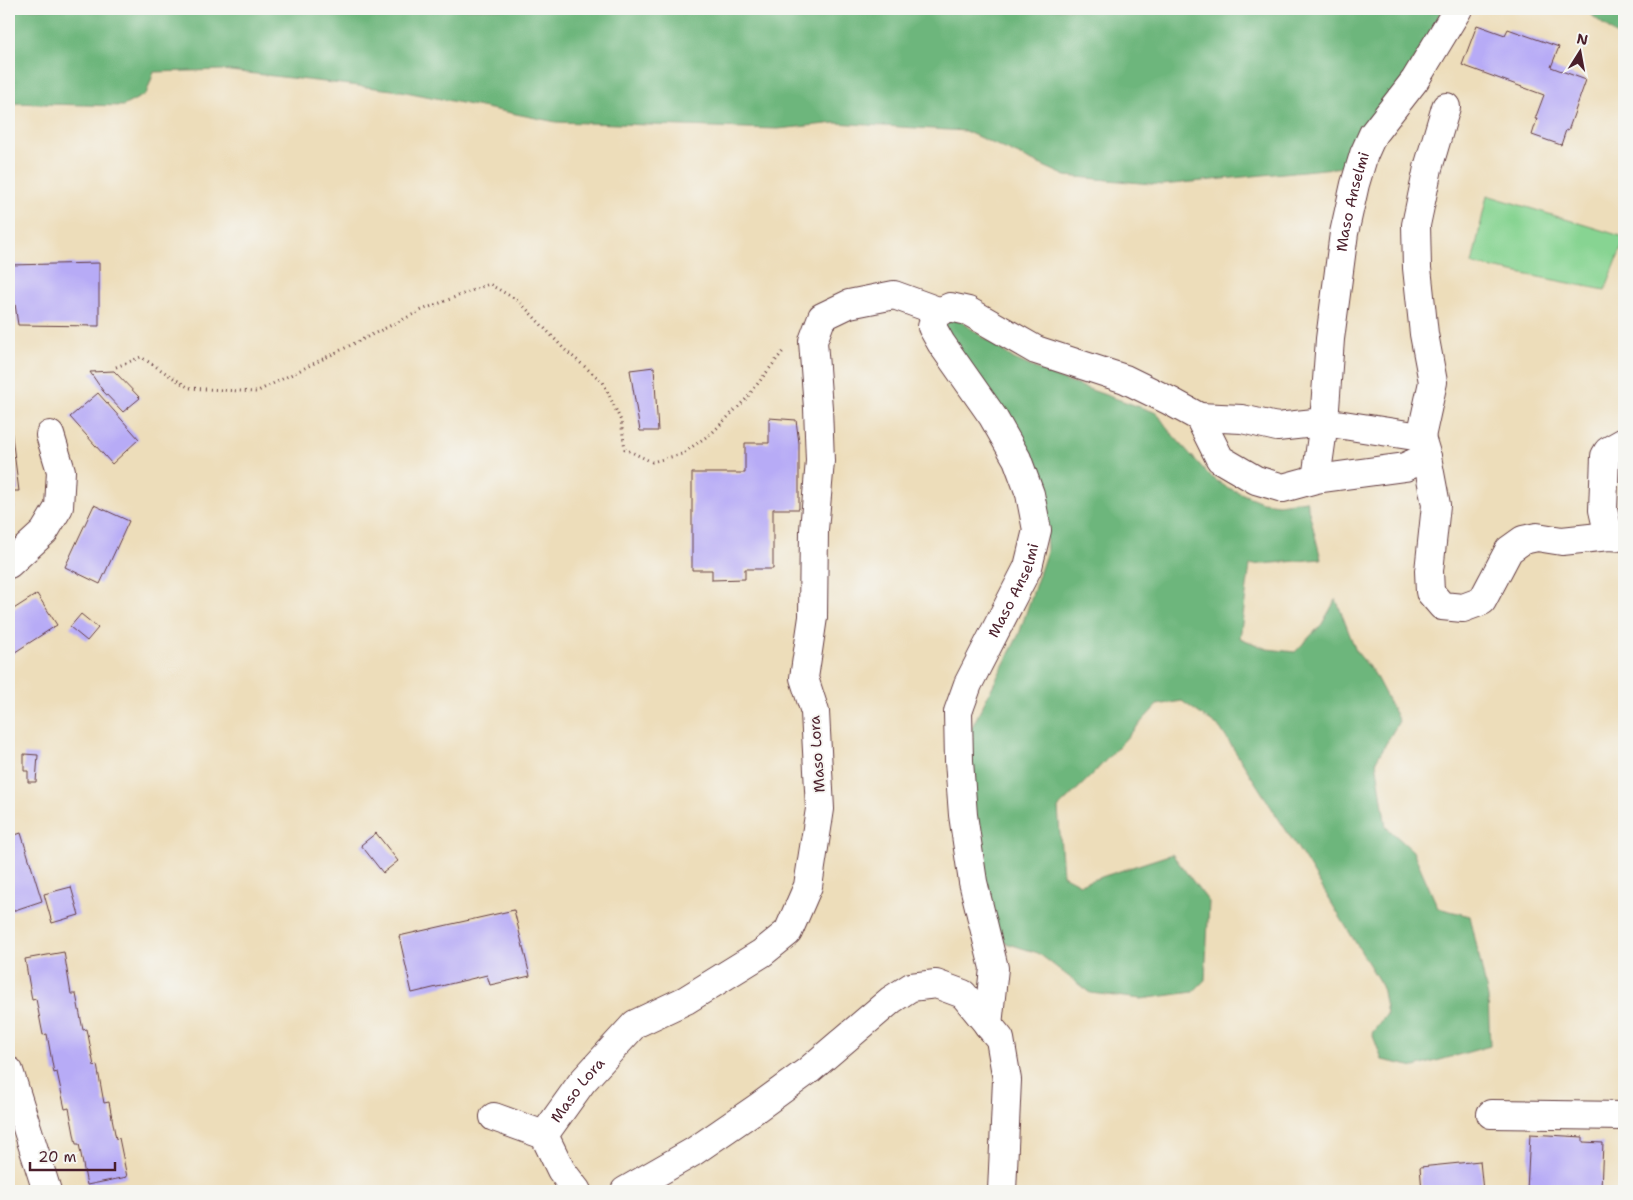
<svg xmlns="http://www.w3.org/2000/svg" width="1633" height="1200" font-family="'Shantell Sans',sans-serif">
<style>
.green{fill:#87d492;stroke:#687a5e}
.forest{fill:#6db67c;stroke:#5c6a54}
.building{fill:#b7abf6}
.lines{fill:none;stroke-linecap:round;stroke-linejoin:round}
.minor-casing{stroke:#623c40;stroke-width:30}
.path{stroke:#623c40;stroke-width:3;stroke-dasharray:1 4;stroke-linecap:butt}
.minor{stroke:#fff;stroke-width:28}
.labels{text-anchor:middle;dominant-baseline:central;stroke-width:4;stroke-linejoin:round;paint-order:stroke}
.street-label{font-size:15px;fill:#4a1f2b;stroke:#f6f6f2}
</style>
<rect width="100%" height="100%" fill="#f6f6f2"/>
<filter id="ink" filterUnits="userSpaceOnUse"><feTurbulence type="fractalNoise" baseFrequency=".02" numOctaves="2"/><feDisplacementMap in="SourceGraphic" scale="10" xChannelSelector="R" yChannelSelector="G"/><feConvolveMatrix kernelMatrix="1 2 1 2 8 2 1 2 1" color-interpolation-filters="sRGB"/></filter>
<filter id="wash" filterUnits="userSpaceOnUse"><feTurbulence type="fractalNoise" baseFrequency=".0096" numOctaves="4" result="noise"/><feDisplacementMap in="SourceGraphic" scale="20" xChannelSelector="R" yChannelSelector="G"/><feGaussianBlur stdDeviation="1.12" result="paint"/><feColorMatrix in="noise" values="0 0 0 0 0 0 0 0 0 0 0 0 0 0 0 0 0 1.4 0 .05"/><feComposite in="paint" operator="in"/></filter>
<g filter="url(#wash)">
<rect width="100%" height="100%" fill="#edddba"/>
<path class="green" d="M1487 195 1624 237V242L1605 290 1472 264Z"/>
<g class="forest">
<path d="M9 9H1443L1354 166 1162 185 1066 176 965 131 836 123 778 129 556 122 401 91 222 70 154 72 146 94 123 106 9 103Z"/>
<path d="M1584 9H1624V41Z"/>
<path d="M941 319 959 320 1014 359 1060 379 1157 413 1170 432 1210 476 1226 487 1262 502 1279 504 1306 500 1321 559 1250 565 1240 638 1267 649 1295 652 1322 624 1336 599 1356 651 1374 673 1399 721 1376 761 1386 827 1413 851 1438 908 1470 916 1488 997 1490 1046 1415 1067 1382 1060 1372 1033 1387 1014 1382 986 1306 861 1220 728 1182 701 1157 705 1092 775 1058 808 1063 875 1080 884 1172 854 1209 902 1205 980 1193 992 1141 999 1090 993 1038 953 996 940 967 807 971 729 1019 634 1047 551 1046 524Z"/>
</g>
<g id="blocks">
<g class="building">
<path d="M1477 25 1505 35 1508 29 1559 47 1551 67 1586 80 1568 131 1566 130 1561 145 1532 135 1537 119H1535L1544 95 1462 65Z"/>
<path d="M99 263V326L18 325 15 304 9 305V265Z"/>
<path d="M654 367 658 431H640L630 370Z"/>
<path d="M114 371 140 398 123 412 103 391 90 372Z"/>
<path d="M98 393 139 439 112 464 70 417Z"/>
<path d="M769 418 796 420 799 443V509H773V569H745V579L712 580V570H692V473H745V443H769Z"/>
<path d="M9 421H10L19 491H12L15 509 9 510Z"/>
<path d="M94 505 129 521 100 584 65 567Z"/>
<path d="M37 594 57 625 9 656V612Z"/>
<path d="M81 614 98 628 87 641 70 627Z"/>
<path d="M24 754 38 755 36 782H28V771H24Z"/>
<path d="M21 833 42 901 9 912V837Z"/>
<path d="M376 833 398 861 383 873 361 845Z"/>
<path d="M71 887 79 915 52 923 44 894Z"/>
<path d="M514 910 530 976 490 985 487 975 412 993 399 936Z"/>
<path d="M64 952 71 994H76L83 1030 87 1029 94 1066 97 1065 104 1103 109 1102 116 1139 119 1138 127 1177 87 1185 79 1144H76L69 1108 65 1109 57 1072 54 1073 47 1034 43 1035 36 999 32 1000 25 959Z"/>
<path d="M1530 1134 1583 1137V1142L1603 1143 1601 1189 1583 1188V1191H1527Z"/>
<path d="M1480 1161 1483 1191H1422L1420 1167Z"/>
</g>
</g>
</g>
<g filter="url(#ink)">
<use href="#blocks" fill-opacity="0" stroke="#623c40" stroke-width="1"/>
<g class="lines">
<g class="minor-casing">
<g id="minor">
<path d="M1199 417 1242 419 1277 427 1324 422 1421 437 1427 457 1436 505 1429 571 1430 592 1442 606 1463 608 1482 601 1509 550 1523 540 1537 537 1562 541 1609 536 1624 537"/>
<path d="M1421 437 1433 382 1424 334 1417 268 1416 225 1428 168 1446 107"/>
<path id="s1" d="M1316 479 1324 422 1330 339 1344 233 1355 184 1364 154 1373 134 1415 80 1458 9"/>
<path d="M1609 536 1603 510 1605 456 1608 451 1624 442"/>
<path d="M9 564 44 532 59 507 61 471 50 435"/>
<path id="s2" d="M988 1025 994 968 973 882 963 815 959 761 958 712 968 684 1028 567 1037 530 1030 494 1017 459 993 417 941 343 932 327 935 314 950 307 968 311 1036 350 1125 379 1170 401 1199 417 1220 459 1256 480 1283 488 1316 479 1405 467 1427 457"/>
<path d="M9 1071 47 1191"/>
<path d="M1491 1114 1624 1116"/>
<path d="M494 1117 544 1135 561 1170 577 1191"/>
<path id="s3" d="M544 1135 582 1082 635 1024 686 1000 762 953 788 932 808 886 820 809 815 712 804 678 813 617 814 530 820 461 818 408 813 341 822 317 849 304 894 295 938 311"/>
<path d="M625 1191 693 1152 757 1108 809 1070 891 1000 911 987 936 984 963 994 1000 1039 1007 1080 1002 1191"/>
</g>
</g>
<path class="path" d="M116 367 141 357 189 388 256 392 422 310 489 284 519 301 565 350 603 382 621 421 625 449 652 462 682 454 713 432 745 400 784 350"/>
<use href="#minor" class="minor"/>
</g>
</g>
<g class="labels">
<g class="street-label">
<text stroke="none"><textPath href="#s1" startOffset="280">Maso Anselmi</textPath></text>
<text stroke="none"><textPath href="#s2" startOffset="451">Maso Anselmi</textPath></text>
<text transform="translate(817 754) rotate(-94)">Maso Lora</text>
<text stroke="none"><textPath href="#s3" startOffset="56">Maso Lora</textPath></text>
</g>
</g>
<rect width="1633" height="1200" fill="none" stroke="#f6f6f2" stroke-width="30"/>
<g transform="translate(1580 52) rotate(11)" stroke="#f6f6f2" stroke-width="4" paint-order="stroke">
<path d="M0-4L9 19L0 12L-9 19Z" fill="#4a1f2b"/>
<text y="-8" font-size="14" font-weight="bold" text-anchor="middle" fill="#4a1f2b">N</text>
</g>
<path d="M30 1162v8h85v-8" fill="none" stroke="#4a1f2b" stroke-width="2.5"/>
<text x="38" y="1162" font-size="15" fill="#4a1f2b" stroke="#f6f6f2" stroke-width="4" paint-order="stroke">20 m</text>
</svg>
